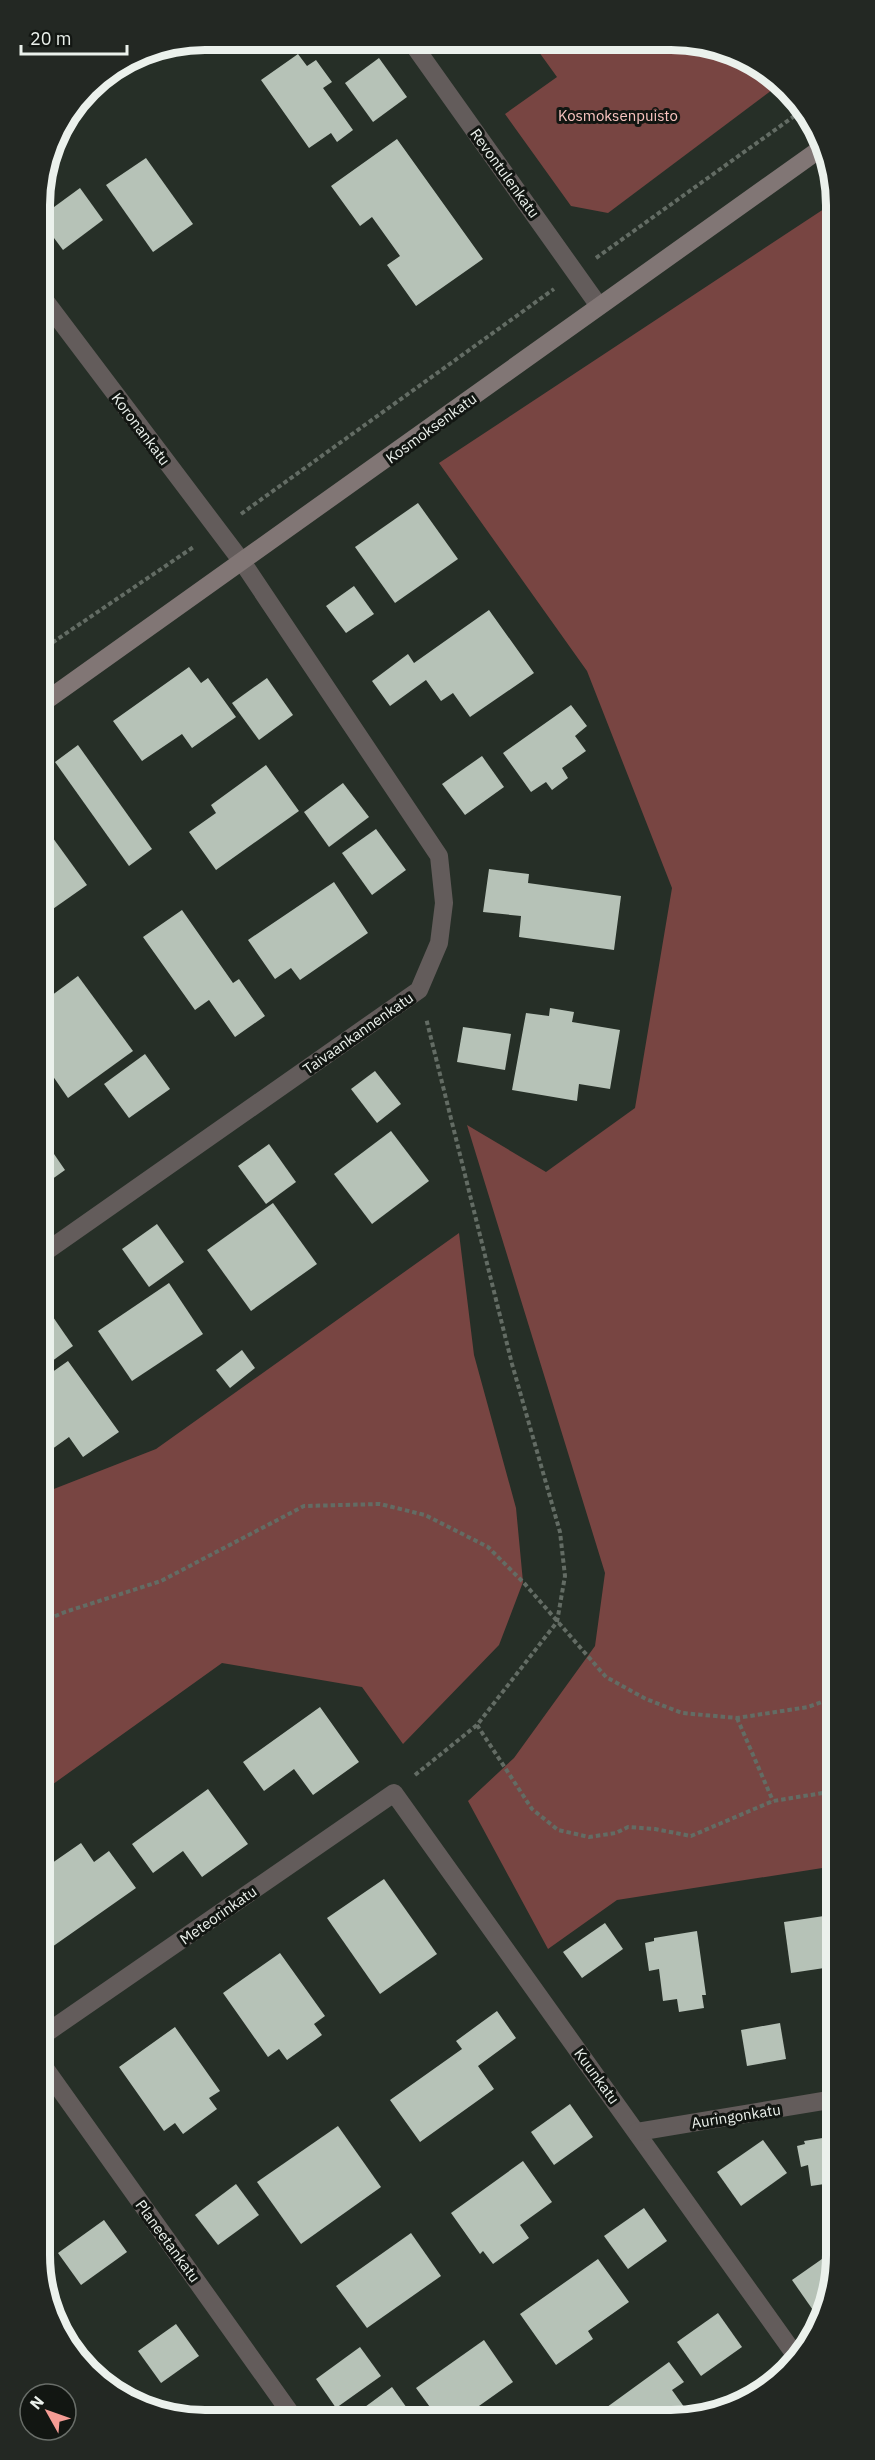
<svg xmlns="http://www.w3.org/2000/svg" width="875" height="2460" font-family="'IBM Plex Sans',sans-serif">
<style>
.forest{fill:#784542}
.building{fill:#b6c2b7}
.lines{fill:none;stroke-linecap:round;stroke-linejoin:round}
.path{stroke:#636c64;stroke-width:4;stroke-dasharray:4.5 3;stroke-linecap:butt}
.street{stroke:#635c5b;stroke-width:18}
.secondary{stroke:#817675;stroke-width:18}
.labels{text-anchor:middle;dominant-baseline:central;stroke-width:6;stroke-linejoin:round;paint-order:stroke}
.park-label{font-size:15px;fill:#fac5c1;stroke:#121612}
.street-label{font-size:15px;fill:#ebf1ec;stroke:#121612}
.rim{fill:none;stroke:#ebf1ec;stroke-width:8}
</style>
<rect width="100%" height="100%" fill="#262f27"/>
<g class="forest">
<path d="M531 41 703 42 780 84 608 213 571 206 505 114 557 77Z"/>
<path d="M833 203 835 1866 617 1900 548 1949 468 1801 514 1758 595 1646 605 1573 467 1125 546 1172 635 1108 672 888 587 671 439 463Z"/>
<path d="M459 1233 474 1355 516 1508 523 1582 499 1645 403 1744 362 1687 222 1663 42 1792 41 1494 156 1449Z"/>
</g>
<g class="building">
<path d="M217 39H240L225 50Z"/>
<path d="M298 54 307 66 316 60 332 82 323 88 353 130 337 142 331 133 309 148 261 80Z"/>
<path d="M379 58 407 97 373 122 345 83Z"/>
<path d="M397 139 483 259 416 306 387 265 400 256 372 217 360 226 331 186Z"/>
<path d="M146 158 193 224 153 252 106 185Z"/>
<path d="M80 188 103 220 63 250 39 218Z"/>
<path d="M418 503 458 559 395 603 355 547Z"/>
<path d="M354 586 374 614 346 633 326 606Z"/>
<path d="M489 610 534 673 470 717 453 693 441 701 426 680 390 706 372 681 408 654 414 663Z"/>
<path d="M189 667 201 683 208 678 236 717 192 748 182 734 142 761 113 721Z"/>
<path d="M267 678 293 715 259 740 232 703Z"/>
<path d="M571 705 587 726 575 736 586 751 562 768 568 778 552 790 546 782 531 792 503 753Z"/>
<path d="M78 745 152 849 129 866 55 762Z"/>
<path d="M482 756 504 787 465 815 442 784Z"/>
<path d="M266 765 299 811 216 870 189 832 216 813 211 805Z"/>
<path d="M343 783 369 817 329 847 304 812Z"/>
<path d="M376 829 406 870 372 895 342 853Z"/>
<path d="M50 834 87 885 40 918V841Z"/>
<path d="M489 869 529 874 528 883 621 896 614 950 519 937 521 916 483 912Z"/>
<path d="M334 882 368 933 300 980 291 968 275 979 248 940Z"/>
<path d="M182 910 233 983 239 979 265 1016 235 1037 209 1000 195 1010 143 937Z"/>
<path d="M78 976 133 1051 68 1098 41 1059 40 1004Z"/>
<path d="M550 1008 574 1012 572 1022 620 1030 610 1089 579 1084 577 1101 512 1090 526 1013 549 1016Z"/>
<path d="M463 1027 511 1034 505 1070 457 1062Z"/>
<path d="M145 1054 170 1089 129 1118 104 1084Z"/>
<path d="M375 1071 401 1104 377 1123 351 1089Z"/>
<path d="M391 1131 429 1181 372 1224 334 1174Z"/>
<path d="M41 1135 65 1170 41 1187Z"/>
<path d="M269 1144 296 1182 266 1204 238 1166Z"/>
<path d="M273 1203 317 1264 251 1311 207 1250Z"/>
<path d="M157 1224 184 1262 149 1287 122 1249Z"/>
<path d="M169 1283 203 1334 132 1381 98 1331Z"/>
<path d="M44 1304 73 1346 41 1369V1306Z"/>
<path d="M242 1350 255 1368 230 1388 216 1370Z"/>
<path d="M68 1361 119 1432 83 1457 69 1437 41 1457V1380Z"/>
<path d="M320 1707 359 1762 313 1795 294 1769 264 1791 243 1762Z"/>
<path d="M208 1789 248 1844 202 1877 183 1851 153 1873 132 1844Z"/>
<path d="M81 1843 94 1862 109 1851 136 1888 42 1954V1870Z"/>
<path d="M384 1879 437 1954 380 1994 327 1918Z"/>
<path d="M824 1916 831 1967 791 1973 784 1922Z"/>
<path d="M605 1923 623 1949 582 1978 563 1952Z"/>
<path d="M697 1931 706 1995H702L704 2008 679 2012 677 1999 663 2001 659 1969 649 1971 645 1943 654 1941V1938Z"/>
<path d="M280 1953 325 2016 314 2024 322 2035 287 2060 279 2049 268 2057 223 1993Z"/>
<path d="M497 2011 516 2038 478 2066 494 2089 420 2142 390 2100 462 2049 456 2041Z"/>
<path d="M780 2023 786 2059 747 2066 741 2030Z"/>
<path d="M175 2027 220 2091 209 2098 217 2109 183 2134 175 2123 164 2131 119 2067Z"/>
<path d="M570 2104 593 2137 554 2165 531 2132Z"/>
<path d="M338 2126 381 2187 301 2244 257 2182Z"/>
<path d="M835 2136 836 2198H833L831 2183 811 2186 808 2165 801 2167 797 2146 805 2144 804 2141Z"/>
<path d="M42 2137 50 2148 42 2154Z"/>
<path d="M763 2140 787 2173 741 2206 717 2172Z"/>
<path d="M523 2161 552 2202 520 2225 529 2238 493 2264 483 2251 480 2254 451 2213Z"/>
<path d="M236 2184 259 2215 218 2245 195 2215Z"/>
<path d="M644 2208 667 2241 628 2269 604 2236Z"/>
<path d="M104 2220 127 2252 81 2285 58 2253Z"/>
<path d="M411 2233 441 2276 367 2328 336 2286Z"/>
<path d="M832 2252 836 2256V2266L827 2305 815 2313 792 2280Z"/>
<path d="M598 2259 629 2302 588 2331 593 2339 556 2365 520 2314Z"/>
<path d="M60 2312 71 2328 66 2332 56 2314Z"/>
<path d="M718 2313 742 2347 701 2376 677 2342Z"/>
<path d="M176 2324 199 2356 161 2383 138 2351Z"/>
<path d="M484 2340 513 2382 462 2418H438L416 2388Z"/>
<path d="M360 2347 381 2376 336 2408 316 2379Z"/>
<path d="M669 2362 684 2382 672 2390 692 2418H592Z"/>
<path d="M392 2387 414 2418H350Z"/>
</g>
<g class="lines">
<g class="path">
<path d="M596 258 800 112"/>
<path d="M241 514 554 289"/>
<path d="M40 651 195 546"/>
<path d="M41 1622 65 1612 161 1581 304 1506 380 1504 425 1515 488 1547 524 1583 606 1677 646 1699 682 1713 737 1718 808 1707 835 1697"/>
<path d="M737 1718 773 1801"/>
<path d="M477 1725 532 1809 558 1830 589 1837 616 1833 628 1827 655 1829 691 1836 773 1801 835 1791"/>
<path d="M415 1775 477 1725 557 1622 565 1576 560 1532 512 1364 426 1018"/>
</g>
<g class="street">
<path d="M410 40 599 306"/>
<path d="M40 294 243 563 439 856 444 903 439 943 419 990 41 1255"/>
<path d="M42 2036 394 1793 798 2359"/>
<path d="M42 2064 294 2418"/>
<path d="M637 2132 835 2099"/>
</g>
<path class="secondary" d="M40 705 820 149"/>
</g>
<g class="labels">
<g class="park-label">
<text x="618" y="115">Kosmoksenpuisto</text>
</g>
<g class="street-label">
<text transform="translate(505 173) rotate(54)">Revontulenkatu</text>
<text transform="translate(431 428) rotate(-36)">Kosmoksenkatu</text>
<text transform="translate(141 429) rotate(53)">Koronankatu</text>
<text transform="translate(358 1033) rotate(-35)">Taivaankannenkatu</text>
<text transform="translate(218 1915) rotate(-35)">Meteorinkatu</text>
<text transform="translate(597 2076) rotate(54)">Kuunkatu</text>
<text transform="translate(736 2116) rotate(-9)">Auringonkatu</text>
<text transform="translate(168 2241) rotate(54)">Planeetankatu</text>
</g>
</g>
<path d="M0 0H875V2460H0ZM205 50H671A155 155 0 0 1 826 205V2255A155 155 0 0 1 671 2410H205A155 155 0 0 1 50 2255V205A155 155 0 0 1 205 50Z" fill="#232823" fill-rule="evenodd"/>
<path class="rim" d="M205 50H671A155 155 0 0 1 826 205V2255A155 155 0 0 1 671 2410H205A155 155 0 0 1 50 2255V205A155 155 0 0 1 205 50Z"/>
<g transform="translate(48 2412) rotate(310)"><circle r="28" fill="#121612" stroke="#696e69" stroke-width="1.5"/>
<path d="M0-4.5L10 22L0 15L-10 22Z" fill="#f59c95"/>
<text y="-9" font-size="16" font-weight="bold" text-anchor="middle" fill="#ebf1ec">N</text>
</g>
<path d="M21 45v9h106v-9" fill="none" stroke="#ebf1ec" stroke-width="3"/>
<text x="30" y="45" font-size="18" fill="#ebf1ec" stroke="#121612" stroke-width="4.5" paint-order="stroke">20 m</text>
</svg>
